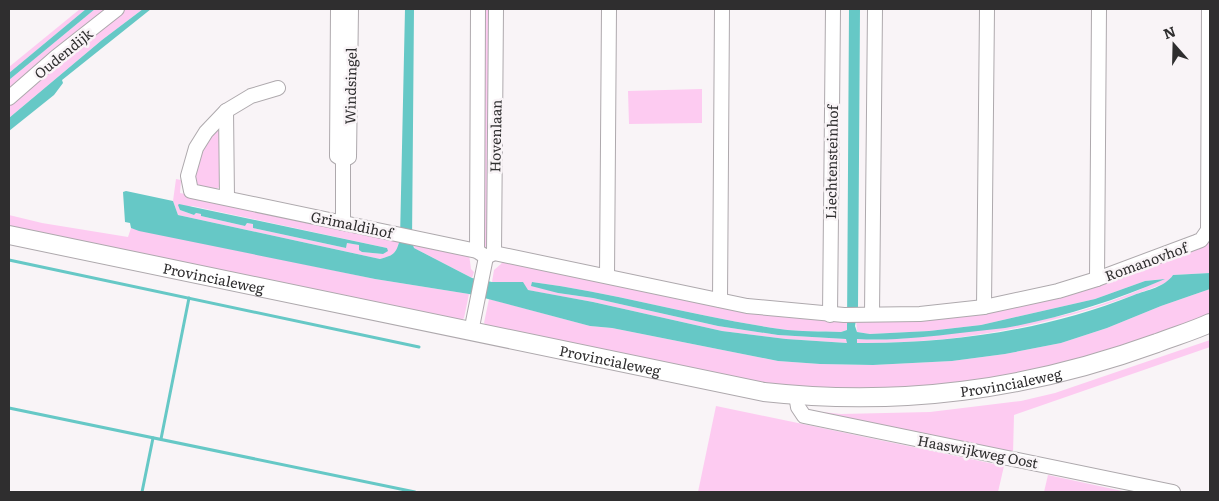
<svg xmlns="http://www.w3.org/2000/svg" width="1219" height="501" font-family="Literata,serif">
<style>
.green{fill:#fdcbf1;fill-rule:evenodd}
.water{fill:#66c8c6}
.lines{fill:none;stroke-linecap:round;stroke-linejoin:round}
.stream{stroke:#66c8c6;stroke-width:3}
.minor-casing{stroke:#aea9ad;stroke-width:16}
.major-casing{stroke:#aea9ad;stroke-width:20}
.minor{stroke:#fff;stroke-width:14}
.major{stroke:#fff;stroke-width:18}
.labels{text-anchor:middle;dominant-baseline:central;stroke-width:5;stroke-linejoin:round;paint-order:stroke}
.street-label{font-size:14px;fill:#2f2e2f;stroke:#f9f4f7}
</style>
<rect width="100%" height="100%" fill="#f9f4f7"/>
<g class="green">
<path d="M80 9H86L9 73V67Z"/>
<path d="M95 9H111L9 95V80Z"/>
<path d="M122 9H143L102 40 9 118V105Z"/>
<path d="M483 9H493L491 246 486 247 481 245Z"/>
<path d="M702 89V123L629 124 628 91Z"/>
<path d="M216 129 220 130 221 186C214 192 199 189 193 183L201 151 213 131Z"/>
<path d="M176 179 181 180 180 193 400 239C396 254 394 255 380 259L178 215 173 201ZM192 206 387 248 383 254 362 252 360 245 347 243 346 248 253 228V224L247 223 245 226 201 216 202 214 196 213 194 215 180 210Z"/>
<path d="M9 215 42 223 128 237 131 228 375 279 469 294 464 318 459 322 9 229Z"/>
<path d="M1210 234V273L1173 275 1168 282C1064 323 970 344 857 343V339C899 341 941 335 983 329 1005 325 1028 322 1051 318 1089 310 1128 296 1163 279L1145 281 1095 299 981 325 929 331 870 334 857 332 856 319 1017 305Z"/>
<path d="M412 242 469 254 471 269 474 272 472 278 414 248Z"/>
<path d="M503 261 702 303 783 317 847 320V330L841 332C821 331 800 332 780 329 697 317 616 293 532 282L558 293 593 298 718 326 778 335 847 339V343L786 339 722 331 593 302 527 290 522 282H492L494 270 501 264Z"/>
<path d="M1210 289V319L1015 381 866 393 757 384 548 341 486 325 484 323 489 299 590 326 612 328 778 361 820 364 873 365 952 361 1005 354 1061 343 1107 328 1161 306Z"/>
<path d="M1210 340V347L1014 415 1013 454 812 411 841 414 930 412 1021 401 1055 393Z"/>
<path d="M716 406 1004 466 998 492H698Z"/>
<path d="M1048 475 1127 492H1044Z"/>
</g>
<g class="water">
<path d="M86 9H95L9 80V73Z"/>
<path d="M143 9H151L62 80 63 83 54 95 9 131V118L102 40Z"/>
<path d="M405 9H414L412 242 414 248 472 278 492 282H523L528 290 593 302 722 331 786 339 847 343 846 339 778 335 718 326 593 298 558 293 531 286 532 282C616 293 697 317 780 329 800 332 821 331 841 332L847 330 849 9H860L858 307 855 326 857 332 870 334 929 331 981 325 1095 299 1145 281 1165 279C1114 301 1060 318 1005 328 990 330 975 331 960 333 926 337 891 341 857 339V343C951 344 1046 330 1134 295 1147 290 1165 287 1173 275L1210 273V289L1161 306 1107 328 1061 343 1005 354 952 361 873 365 820 364 778 361 612 328 590 326 469 294 375 279 139 231 131 228 130 223 125 222 123 192 126 191 173 201 178 215 380 259C394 255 396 254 400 239Z"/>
<path d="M179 204 387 248 388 251 383 254 362 252 359 250V245L347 243 346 248 253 228V224L247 223 245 226 201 216V214L196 213 194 215 180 210 178 205Z"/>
</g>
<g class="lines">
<g class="stream">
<path d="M9 260 419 347"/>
<path d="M9 408 415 492"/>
<path d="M161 439 189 298"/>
<path d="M142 492 153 438"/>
</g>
<g class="minor-casing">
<g id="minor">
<path d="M338 9 337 156 343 160 349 157 351 9"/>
<path d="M278 88 251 96 226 111 206 132 196 148 188 176 191 191 477 251 486 257 494 253"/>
<path d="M9 98 56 57 117 9"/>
<path d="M226 111 227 198"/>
<path d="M343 223V160"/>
<path d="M477 251 478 9"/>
<path d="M494 253 747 306 844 315 920 314 984 307 1058 291 1097 279 1196 242 1201 240 1208 230 1209 9"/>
<path d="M494 253 496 9"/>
<path d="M607 276 609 9"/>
<path d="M1097 279 1099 9"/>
<path d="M720 300 722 9"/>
<path d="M984 307 987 9"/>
<path d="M872 314 875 9"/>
<path d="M830 315 833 9"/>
<path d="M471 332 486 257"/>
<path d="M796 395 798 407 804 416 1173 492"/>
</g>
</g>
<g class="major-casing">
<g id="major">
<path id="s1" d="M9 235 764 392C901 407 1027 390 1157 343 1175 336 1193 331 1210 323"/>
</g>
</g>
<use href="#minor" class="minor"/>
<use href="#major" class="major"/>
</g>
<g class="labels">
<g class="street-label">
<text transform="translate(63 53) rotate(-39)">Oudendijk</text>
<text transform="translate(350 86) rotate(-89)">Windsingel</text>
<text transform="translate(495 136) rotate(-89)">Hovenlaan</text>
<text transform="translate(831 162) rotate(-89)">Liechtensteinhof</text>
<text transform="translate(352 224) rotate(12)">Grimaldihof</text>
<text transform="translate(1146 261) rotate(-20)">Romanovhof</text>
<text stroke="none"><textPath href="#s1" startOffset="209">Provincialeweg</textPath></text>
<text stroke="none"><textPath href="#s1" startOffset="614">Provincialeweg</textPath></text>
<text stroke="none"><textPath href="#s1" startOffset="1019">Provincialeweg</textPath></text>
<text transform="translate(978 451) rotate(11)">Haaswijkweg Oost</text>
</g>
</g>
<rect width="1219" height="501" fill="none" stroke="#2f2e2f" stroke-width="20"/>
<g transform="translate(1174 45) rotate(340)" stroke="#f9f4f7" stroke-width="4" paint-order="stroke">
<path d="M0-4L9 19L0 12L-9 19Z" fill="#2f2e2f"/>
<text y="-8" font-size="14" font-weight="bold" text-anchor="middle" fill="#2f2e2f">N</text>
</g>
</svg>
